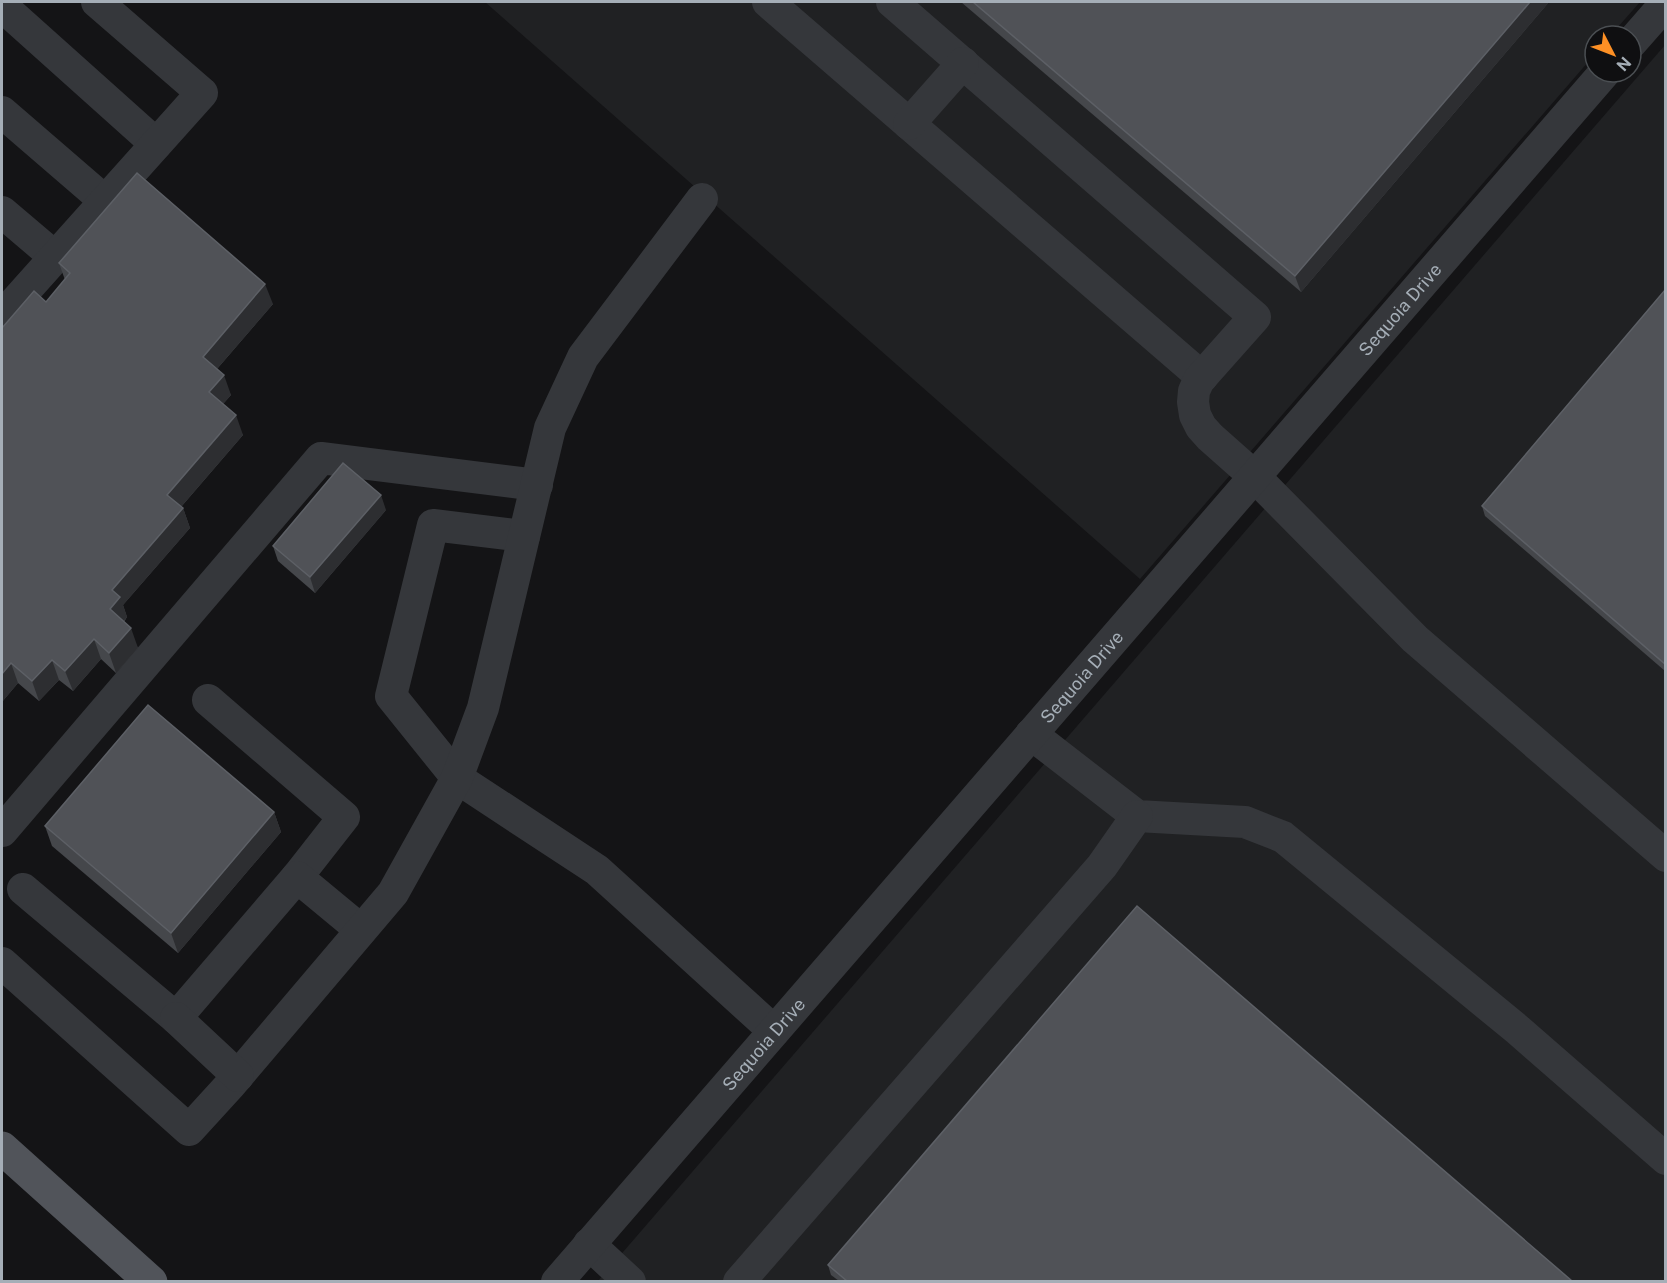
<svg xmlns="http://www.w3.org/2000/svg" width="1667" height="1283" font-family="'Public Sans',sans-serif">
<style>
.built{fill:#202123}
.lines{fill:none;stroke-linecap:round;stroke-linejoin:round}
.minor{stroke:#35373b;stroke-width:32}
.major{stroke:#51545a;stroke-width:33}
.wall{fill:#45474b}
.shaded-wall{fill:#2d2e31}
.building{fill:#505257;stroke:#5d6066;stroke-width:1.5}
.labels{text-anchor:middle;dominant-baseline:central;stroke-width:4.5;stroke-linejoin:round;paint-order:stroke}
.street-label{font-size:18px;fill:#a5aeb7;stroke:#0f0f11}
</style>
<rect width="100%" height="100%" fill="#141416"/>
<g class="built">
<path d="M485 2H1640L1610 36H1595V54L1140 579Z"/>
<path d="M1665 45V1281H598Z"/>
</g>
<g class="lines">
<g class="minor">
<path d="M768 2 1202 377"/>
<path d="M892 2 1255 317 1199 380 1194 391 1193 402 1195 415 1201 427 1210 437 1254 476 1415 639 1666 856"/>
<path d="M2 6 156 144"/>
<path d="M1631 43 1666 3"/>
<path d="M2 112 105 201"/>
<path d="M909 124 963 63"/>
<path d="M2 212 55 257"/>
<path d="M2 308 6 312 202 93 97 2"/>
<path d="M524 536 433 525 391 696 457 778 597 870 774 1031"/>
<path d="M208 700 344 817 297 877"/>
<path d="M1031 734 1137 816 1245 822 1283 837 1518 1030 1666 1159"/>
<path d="M2 831 321 458 537 485"/>
<path d="M23 889 176 1018 297 877 361 930"/>
<path d="M2 963 189 1130 231 1084 393 893 457 778 483 708 550 428 583 357 702 199"/>
<path d="M176 1018 238 1076"/>
<path d="M589 1244 630 1282"/>
<path id="s1" d="M557 1282 1605 72"/>
<path d="M739 1282 1102 866 1137 816"/>
</g>
<path class="major" d="M2 1148 151 1282"/>
</g>
<g class="wall">
<path d="M961 2H1549L1301 292Z"/>
<path d="M59 263 273 304 217 369 231 395 223 404 243 435 181 507 183 508 190 528 123 605 127 617 124 622 138 648 116 673 101 659 73 691 59 680 39 701 18 683 2 702V328L46 302 65 280Z"/>
<path d="M1665 290V671L1485 516 1482 506Z"/>
<path d="M386 510 315 593 278 561 273 546Z"/>
<path d="M274 812 281 832 178 953 52 846 45 826Z"/>
<path d="M828 1265 1572 1281H839L831 1275Z"/>
</g>
<g class="shaded-wall">
<path d="M1530 2H1549L1301 292 1295 276Z"/>
<path d="M265 284 273 304 210 377 203 357Z"/>
<path d="M224 375 231 395 216 412 209 392Z"/>
<path d="M236 415 243 435 174 515 167 495Z"/>
<path d="M381 495 386 510 315 593 310 577Z"/>
<path d="M183 508 190 528 123 605 127 617 117 629 110 609 112 590Z"/>
<path d="M131 628 138 648 116 673 109 653Z"/>
<path d="M94 639 101 659 73 691 65 671Z"/>
<path d="M52 660 59 680 39 701 32 681Z"/>
<path d="M11 663 18 683 2 702V674Z"/>
<path d="M274 812 281 832 178 953 171 933Z"/>
</g>
<g class="building">
<path d="M973 2H1530L1295 276Z"/>
<path d="M137 173 265 284 203 357 224 375 209 392 236 415 167 495 183 508 112 590 120 597 110 609 131 628 109 653 94 639 65 671 52 660 32 681 11 663 2 674V328L34 291 46 302 70 273 59 263Z"/>
<path d="M1665 290V664L1482 506Z"/>
<path d="M343 463 381 495 310 577 273 546Z"/>
<path d="M148 705 274 812 171 933 45 826Z"/>
<path d="M1137 906 1572 1281H847L828 1265Z"/>
</g>
<g class="labels">
<g class="street-label">
<text stroke="none"><textPath href="#s1" startOffset="1287">Sequoia Drive</textPath></text>
<text stroke="none"><textPath href="#s1" startOffset="801">Sequoia Drive</textPath></text>
<text stroke="none"><textPath href="#s1" startOffset="315">Sequoia Drive</textPath></text>
</g>
</g>
<rect width="1667" height="1283" fill="none" stroke="#a5aeb7" stroke-width="6"/>
<g transform="translate(1613 54) rotate(132)"><circle r="28" fill="#0f0f11" stroke="#4b4f53" stroke-width="1.5"/>
<path d="M0-4.5L10 22L0 15L-10 22Z" fill="#fd9025"/>
<text y="-9" font-size="16" font-weight="bold" text-anchor="middle" fill="#a5aeb7">N</text>
</g>
</svg>
